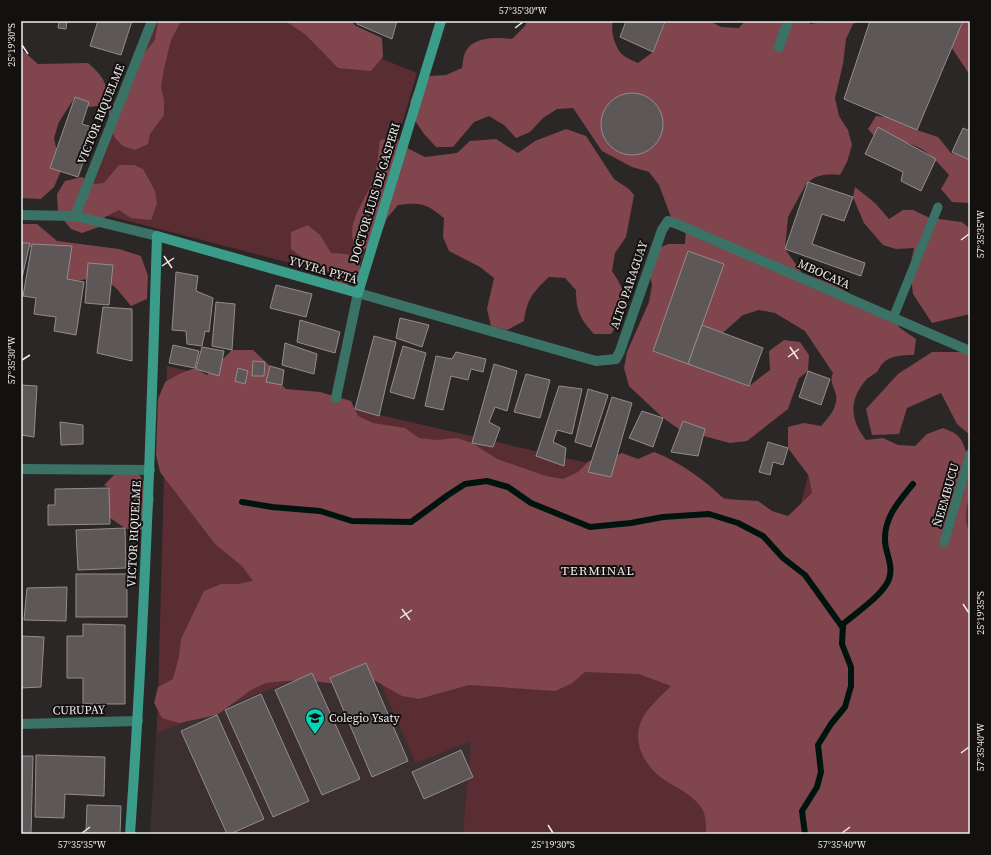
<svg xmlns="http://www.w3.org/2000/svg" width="991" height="855" font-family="'Source Serif 4',serif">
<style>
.built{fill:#3c2f30}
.green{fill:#5a2d33}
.forest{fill:#80454d}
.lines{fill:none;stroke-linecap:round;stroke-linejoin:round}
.stream{stroke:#00140f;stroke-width:6}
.building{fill:#5d5758;stroke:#938c8d}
.lane{stroke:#3a7266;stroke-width:9}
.street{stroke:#3a7266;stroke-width:10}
.secondary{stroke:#3a9c89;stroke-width:10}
.ticks{fill:none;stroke:#efebeb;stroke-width:1.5}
.labels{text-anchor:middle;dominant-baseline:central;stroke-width:4;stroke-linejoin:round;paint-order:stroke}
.street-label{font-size:12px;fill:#efebeb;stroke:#131010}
.poi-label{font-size:12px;fill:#efebeb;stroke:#131010;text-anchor:start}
.neighbourhood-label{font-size:13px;letter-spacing:1px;fill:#efebeb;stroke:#131010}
.neatline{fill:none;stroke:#efebeb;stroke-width:1.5}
.ticks-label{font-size:10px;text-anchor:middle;fill:#efebeb}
</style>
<rect width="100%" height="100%" fill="#2c2727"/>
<path class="built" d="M165 592 481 637 466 834H150Z"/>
<g class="green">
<path d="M156 21H287L417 73 356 280 82 209Z"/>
<path d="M167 366 683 485 797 519 817 440 957 834H463L471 741 416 763 367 652 157 733Z"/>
<path d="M970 493V552L954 548Z"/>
</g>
<g class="forest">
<path d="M158 21H181L171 40 164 69 161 87 164 100V115L150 134 148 144 135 150 123 146 115 138 109 122V110L119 96 132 67 155 40Z"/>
<path d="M285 21H351L356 26 382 38 383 57 371 71 338 68 305 34Z"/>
<path d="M527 21H613C610 31 615 49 624 56 628 59 634 61 638 63L653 52 666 21H710L721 27 739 28 745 21H809L810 24 824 21H860L853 24 846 39 843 64 835 98 839 116 848 130 852 145 847 162 840 175C826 174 814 174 805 186L788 217 785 249 802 273 833 284 893 318 900 328 916 339 914 355C903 355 890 355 882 364 880 366 879 369 877 372 873 375 868 377 865 381 848 402 851 421 866 440L883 438 898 445 915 446 927 434 943 428C947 430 954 432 957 435 968 444 971 475 970 489 969 503 961 518 970 532V834H706C706 826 706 813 701 807 690 792 673 787 659 776 639 758 630 734 647 711 654 702 663 694 671 686L639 674 585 672 571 684 555 691 469 685 419 699 402 696 372 679 338 684 303 680 284 681 266 683 251 690 217 715 179 723 162 718 154 703 158 687 173 679 179 656 181 639 204 591 221 584H238L253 581 242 566 215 544 160 472 156 455 158 399 165 382 179 374 195 368 207 375 232 350H253L270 366 271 374 286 389 320 392 351 401 358 416 373 423 405 428 419 438 436 440 457 438 472 443 497 459 546 476 563 479 578 472 589 461 607 460 622 453 638 459 654 452C680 462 705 480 724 499L758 501 772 511 788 516 812 493 809 476 788 448V427L804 423 821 426C829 417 838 407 836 395 834 386 829 382 833 373L805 331 775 313 759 310 743 315 718 337 721 368 749 386 770 370 769 351 784 340 800 342 809 355 808 371 799 378 788 409 747 441 730 443 696 434 679 429 663 418 629 386 624 368 627 352 649 302 652 285 648 267 652 251 668 244H685L686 227 671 217 659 185 649 172 632 167 602 151 573 108 557 109 543 118 530 132 516 138 504 125 489 116 474 122 453 147H436L424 134 414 119 410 102 416 87 430 76 446 75 462 68C463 64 463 57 465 53 472 36 498 37 512 39L525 26Z"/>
<path d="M953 21H970V75L949 44Z"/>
<path d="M21 49 38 64 88 63C105 78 108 84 106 105L89 107 75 97 59 122 54 138 61 171 54 187 41 199 21 198Z"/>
<path d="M876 116 896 118 917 130 938 137 951 153 970 156V203L952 202 941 189 949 175C925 147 913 140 877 139L868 129Z"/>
<path d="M566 129 586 136 614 179 629 189 634 195 626 237 615 253 612 271C630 298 629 307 611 334H594C580 319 576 310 576 290L565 278 549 277C533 292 527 299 524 321L507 330 491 326 487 309 494 278 480 267 449 251 443 237 444 218C426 203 420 202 398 205L387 218 381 234 372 249 356 248C342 223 369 198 375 174 378 163 378 151 380 140L396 137 409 149 425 157 457 153 470 141 496 139 518 153 535 141Z"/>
<path d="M119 165H134L143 169 155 191 157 203 151 220 131 218 119 210 105 217 99 227 82 233 71 229 58 213 57 194 65 181 82 177 95 184 104 183Z"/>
<path d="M855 187 875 203 889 219 903 210H913L930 218 962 222 970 229V314L932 323 913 294 910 267 914 248 896 249 883 245 864 223 853 197Z"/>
<path d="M21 224H37L57 241 119 249 141 256 148 276 147 299 131 306 117 289 102 276 77 281 62 278 49 256 21 243Z"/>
<path d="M308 225 320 235 331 253C350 254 359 253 362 275L350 284 339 287 329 272 320 265 307 261 291 249V232Z"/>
<path d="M932 352H970V435L957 424 941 393 907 408 899 434 872 435 866 409 898 374Z"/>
<path d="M118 471H137L154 498 150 527C129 534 126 529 109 517V488L104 485Z"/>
</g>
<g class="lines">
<g class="stream">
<path d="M242 502 272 507 320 511 352 521 411 522 448 495 465 484 487 481 508 487 531 503 590 527 631 523 663 517 709 514 738 523 763 536 783 558 805 575 843 628"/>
<path d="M805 834 802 811 817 787 821 772 818 745 831 724 845 707 851 686V667L842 644 843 624C856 613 884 594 889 579 894 565 885 553 885 540 884 517 900 500 913 484"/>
</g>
</g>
<g class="building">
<path d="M59 21H67L66 29 58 28Z"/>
<path d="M98 21H132L121 55 90 46Z"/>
<path d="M358 21H397L392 39 357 24Z"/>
<path d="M626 21 665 22 653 52 620 37Z"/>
<path d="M870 21H963L917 130 844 99Z"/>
<circle cx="632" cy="124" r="31"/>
<path d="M75 97 89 102 82 124 95 128 78 177 50 168Z"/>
<path d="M878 127 936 159 921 191 901 181 903 172 865 154Z"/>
<path d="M963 128 970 131V160L952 152Z"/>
<path d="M808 182 853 197 844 221 822 214 812 244 865 263 861 276 785 249Z"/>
<path d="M21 243H30L21 282Z"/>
<path d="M32 244 72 246 67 279 84 282 76 335 54 331 56 317 34 314 36 298 23 296Z"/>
<path d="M688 251 724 264 688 364 653 351Z"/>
<path d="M88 263 113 265 109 305 85 303Z"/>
<path d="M176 272 198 276 196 291 213 298 209 332 205 331 202 346 187 344 186 331 172 330Z"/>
<path d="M276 285 312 294 306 317 270 308Z"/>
<path d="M216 302 235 304 232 350 212 346Z"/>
<path d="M103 307 132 309V361L97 353Z"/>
<path d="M400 318 429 325 422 347 396 338Z"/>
<path d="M300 320 340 332 335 353 297 342Z"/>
<path d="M702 325 763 348 749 386 688 364Z"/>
<path d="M374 336 396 342 379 416 355 409Z"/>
<path d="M285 343 317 354 314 374 282 365Z"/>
<path d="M173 345 199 351 195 368 169 363Z"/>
<path d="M403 346 426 353 414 399 390 392Z"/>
<path d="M202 347 224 351 219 376 196 369Z"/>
<path d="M456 352 486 359 483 372 471 369 468 380 451 376 443 410 425 406 436 356 452 359Z"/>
<path d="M253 361 265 362 264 376H252Z"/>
<path d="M494 364 517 371 507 411 495 407 489 422 500 428 493 447 472 443Z"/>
<path d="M270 366 284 370 282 385 266 382Z"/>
<path d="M238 368 248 371 245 384 235 381Z"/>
<path d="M808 371 830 379 821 405 799 397Z"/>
<path d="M526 374 550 380 540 418 514 412Z"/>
<path d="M21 385 37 386 34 437 21 435Z"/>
<path d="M559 386 582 389 572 434 557 430 553 442 566 448 564 466 536 456Z"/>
<path d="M588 389 608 395 591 447 575 442Z"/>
<path d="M612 397 632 403 611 477 588 472Z"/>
<path d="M642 411 663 418 653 447 629 438Z"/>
<path d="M683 421 705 429 698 456 671 452Z"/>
<path d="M60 422 83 425V444L61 445Z"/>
<path d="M768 442 788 448 783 465 773 462 770 475 759 472Z"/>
<path d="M109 488 110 524 48 525V505H55V489Z"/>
<path d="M125 528 126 568 78 570 76 530Z"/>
<rect x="76" y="574" width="51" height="43"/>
<path d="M67 587 66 621 24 620 27 588Z"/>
<path d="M83 624 125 625V704H83V678H67V636H83Z"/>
<path d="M21 636 44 637 41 687 21 688Z"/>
<path d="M366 663 408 761 372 777 330 678Z"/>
<path d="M312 673 360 779 322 795 275 690Z"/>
<path d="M261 694 309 801 273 817 225 710Z"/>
<path d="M217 715 264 819 230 834H227L181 731Z"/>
<path d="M461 750 473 777 424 799 412 772Z"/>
<path d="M36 755 105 757 104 796 65 794 64 818 35 817Z"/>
<path d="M21 756H33L31 834H21Z"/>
<path d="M87 805 121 806 120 834 86 833Z"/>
</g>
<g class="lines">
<g class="lane">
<path d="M893 318 938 207"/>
<path d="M944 543 970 454"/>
</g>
<g class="street">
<path d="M779 47 788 21"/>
<path d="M21 215 75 216 157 236"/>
<path d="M75 216 152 21"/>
<path d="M336 398 358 293 596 361 616 359 620 351 662 230 668 221 677 224 970 351"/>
<path d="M21 469 150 470"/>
<path d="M21 724 138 721"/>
</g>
<path class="secondary" d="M130 834C144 635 151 435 157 236L358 293 441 21"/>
</g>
<path class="ticks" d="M515 28 523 22M22 45 28 54M961 240 969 234M164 256 172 268M162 266 174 258M790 347 798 359M788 357 799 349M22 360 30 355M963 604 969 613M402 609 410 620M400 618 412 610M961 753 969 747M548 825 553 833M82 833 90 827M842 833 850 827"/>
<defs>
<g id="university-pin" transform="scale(1)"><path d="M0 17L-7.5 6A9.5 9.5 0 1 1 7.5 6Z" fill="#03d5b6" stroke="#131010"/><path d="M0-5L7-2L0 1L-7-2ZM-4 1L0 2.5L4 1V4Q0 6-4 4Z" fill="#111"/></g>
</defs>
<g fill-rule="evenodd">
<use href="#university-pin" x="315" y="718"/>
</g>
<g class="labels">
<g class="street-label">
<text transform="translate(101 114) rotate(-68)">VICTOR RIQUELME</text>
<text transform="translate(375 193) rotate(-73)">DOCTOR LUIS DE GASPERI</text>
<text transform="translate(323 270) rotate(16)">YVYRA PYTÁ</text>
<text transform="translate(824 274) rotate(24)">MBOCAYA</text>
<text transform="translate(629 285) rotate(-71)">ALTO PARAGUAY</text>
<text transform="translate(946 495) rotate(-74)">ÑEEMBUCU</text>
<text transform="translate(134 534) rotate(-87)">VICTOR RIQUELME</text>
<text transform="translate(79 710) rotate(-1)">CURUPAY</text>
</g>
<g class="poi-label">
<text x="329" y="718">Colegio Ysaty</text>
</g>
<g class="neighbourhood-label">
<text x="598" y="570">TERMINAL</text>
</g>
</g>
<rect width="991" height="855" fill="none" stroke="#131010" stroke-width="44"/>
<rect x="22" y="22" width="947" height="811" class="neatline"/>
<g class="ticks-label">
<text x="523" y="14">57°35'30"W</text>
<text transform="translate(11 45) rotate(-90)" y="4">25°19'30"S</text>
<text transform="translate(980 234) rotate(-90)" y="4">57°35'35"W</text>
<text transform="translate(11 360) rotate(-90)" y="4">57°35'30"W</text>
<text transform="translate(980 613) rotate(-90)" y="4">25°19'35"S</text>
<text transform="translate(980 747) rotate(-90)" y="4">57°35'40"W</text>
<text x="82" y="848">57°35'35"W</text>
<text x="553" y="848">25°19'30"S</text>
<text x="842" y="848">57°35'40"W</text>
</g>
</svg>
